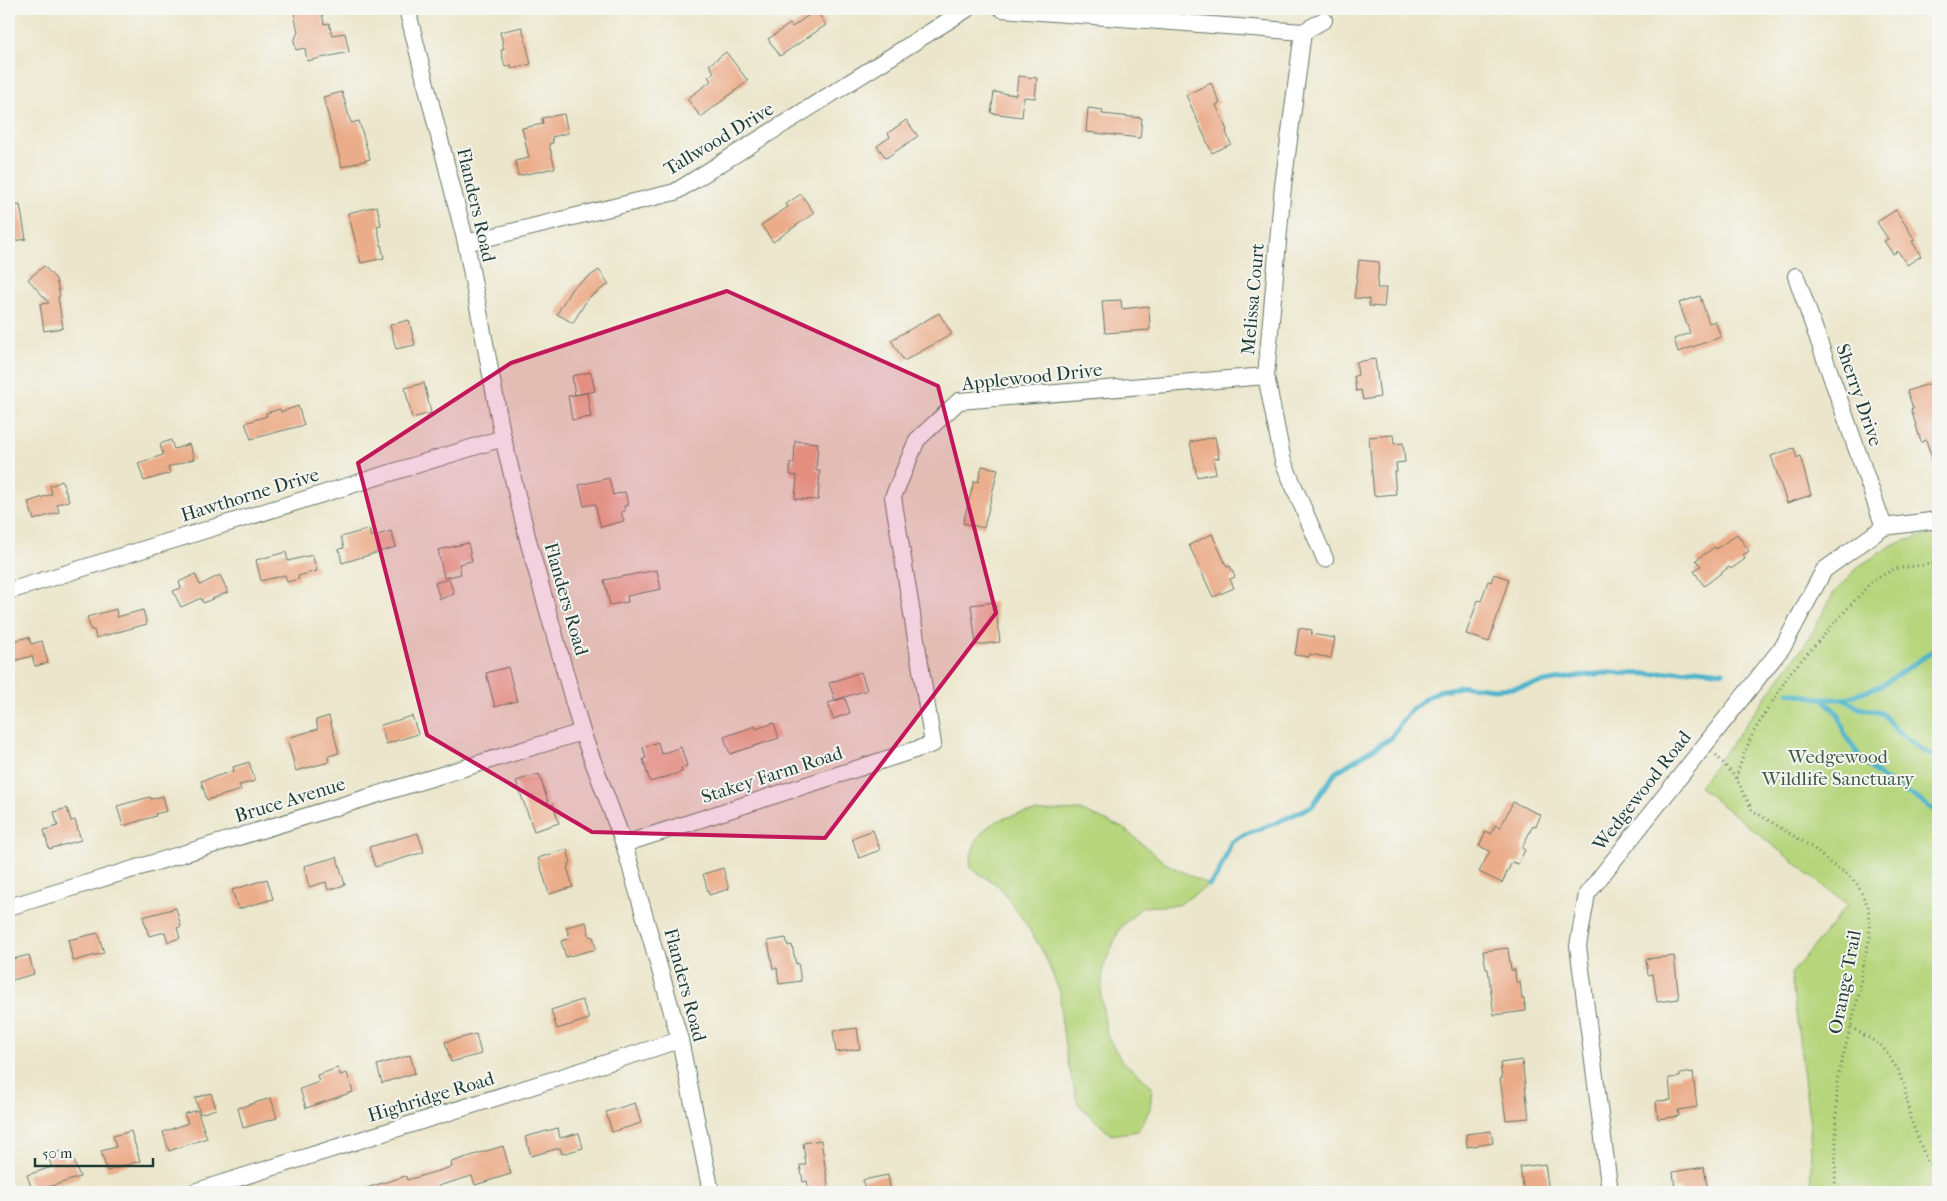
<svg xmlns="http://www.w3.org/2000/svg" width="1947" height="1201" font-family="'IM FELL French Canon',serif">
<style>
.green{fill:#b6d57c;stroke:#6a8958}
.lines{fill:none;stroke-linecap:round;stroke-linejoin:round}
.stream{stroke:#4cb3cb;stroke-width:5}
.building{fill:#ebac89}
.minor-casing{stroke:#667869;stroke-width:18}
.path{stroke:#667869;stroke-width:3;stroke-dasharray:1 4;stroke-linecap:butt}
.minor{stroke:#fff;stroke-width:16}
.marked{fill:#c2185b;fill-opacity:0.2;stroke:#c2185b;stroke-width:4;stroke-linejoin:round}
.labels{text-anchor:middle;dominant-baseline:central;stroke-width:4;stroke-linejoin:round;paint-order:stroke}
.street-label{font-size:19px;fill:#1f3d34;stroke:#f6f6f2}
.park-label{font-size:19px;fill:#3d5b42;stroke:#f6f6f2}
</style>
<rect width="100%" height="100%" fill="#f6f6f2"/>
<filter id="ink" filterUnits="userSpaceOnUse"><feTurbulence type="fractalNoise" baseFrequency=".02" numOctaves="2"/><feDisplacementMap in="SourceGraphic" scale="10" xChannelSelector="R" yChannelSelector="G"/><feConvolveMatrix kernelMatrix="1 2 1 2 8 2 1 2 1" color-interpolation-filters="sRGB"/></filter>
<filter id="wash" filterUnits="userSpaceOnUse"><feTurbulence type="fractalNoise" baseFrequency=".0096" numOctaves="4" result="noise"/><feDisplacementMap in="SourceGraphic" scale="20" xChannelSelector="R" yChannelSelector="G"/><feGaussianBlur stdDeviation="1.12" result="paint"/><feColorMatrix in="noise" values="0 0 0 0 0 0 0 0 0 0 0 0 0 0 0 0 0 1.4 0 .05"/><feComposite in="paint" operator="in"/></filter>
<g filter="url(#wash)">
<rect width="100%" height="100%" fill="#ebe6cb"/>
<g class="green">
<path d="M1938 532V1192H1812L1810 1127 1791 974 1848 905 1699 787 1808 640 1834 593 1859 566 1894 544Z"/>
<path d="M1080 810 1123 828 1165 863 1209 885 1178 905 1142 907 1120 928 1103 968 1101 996 1107 1035 1121 1060 1152 1086 1150 1109 1138 1131 1111 1135 1078 1104 1067 1059 1061 1016 1060 992 1043 952 1026 924 999 886 970 868C972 806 1033 813 1080 810Z"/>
</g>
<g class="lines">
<g class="stream">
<path d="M1788 692 1823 699H1844L1882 685 1938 648"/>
<path d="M1823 699 1839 715 1845 735 1862 760 1883 779 1912 795 1938 813"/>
<path d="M1844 699 1859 708 1882 713 1897 731 1922 750 1937 758"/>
<path d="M1209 885 1218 875 1231 843 1245 834 1276 823 1312 806 1336 772 1391 738 1403 720 1412 709 1426 698 1439 691 1465 686 1495 689 1513 688 1572 677 1606 673 1654 674 1697 669 1723 672"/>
</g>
</g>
<g id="blocks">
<g class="building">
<path d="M314 9 315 14 322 12 324 24 329 23 332 35 345 33 349 52 307 61 305 48 296 50 294 41 298 32 294 13Z"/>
<path d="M816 10 826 25 780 56 768 39 790 24 792 27Z"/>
<path d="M522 27 531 64 512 69 511 65 505 67 501 50 504 49 500 32Z"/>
<path d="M726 52 748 81 701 117 687 99 711 81 708 77 714 72 709 65Z"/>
<path d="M1018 76 1037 78 1035 98 1024 97 1022 117 991 113 994 92 1016 95Z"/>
<path d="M1211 83 1220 103 1216 105 1227 130 1226 132 1231 144 1212 153 1186 95Z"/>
<path d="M342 92 351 123 359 121 370 159 342 167 323 97Z"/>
<path d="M1088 108 1103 110 1102 114 1142 118 1140 138 1086 132Z"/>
<path d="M564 114 568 133 552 137 553 143 549 144 555 168 518 176 515 161 529 158 522 128 543 124 542 118Z"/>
<path d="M906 120 918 136 886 158 877 146 890 137 888 133Z"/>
<path d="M801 194 814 213 773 242 761 225 788 207 786 204Z"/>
<path d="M20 205 26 239 9 242V207Z"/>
<path d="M377 206 381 225 377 226 384 258 361 263 348 213Z"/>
<path d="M1896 210 1915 240 1912 241 1921 256 1907 265 1898 251 1893 254 1884 241 1888 239 1877 222Z"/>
<path d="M1359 260 1379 262 1377 288H1386L1384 307 1369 306V299L1354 298Z"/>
<path d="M44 266 56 279 60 296 58 297 63 328 44 331 40 304 49 303 28 279Z"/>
<path d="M599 270 609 284 588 298 573 323 557 314 572 288Z"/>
<path d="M1700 296 1709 323 1715 321 1721 337 1678 352 1674 339 1690 333 1679 303Z"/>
<path d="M1121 300 1122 309 1149 306 1150 330 1105 333 1102 301Z"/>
<path d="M939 313 952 334 904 361 891 340Z"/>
<path d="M409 320 415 345 396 349 390 325Z"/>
<path d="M1375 359 1380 397 1363 400 1361 390 1356 391 1354 376 1358 375 1356 362Z"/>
<path d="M591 372 595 391 575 395 572 376Z"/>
<path d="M1938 381V469L1936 470 1926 440 1921 442 1911 409 1913 408 1907 391Z"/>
<path d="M424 383 431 413 412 418 405 388Z"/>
<path d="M587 393 591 417 572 420 568 396Z"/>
<path d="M298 406 304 425 251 439 245 423 267 416 266 413 280 409 281 412Z"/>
<path d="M1393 435 1394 444 1403 443 1405 462 1396 463 1397 472H1394L1396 494 1374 496 1369 437Z"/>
<path d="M1215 437 1219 458 1213 459 1216 473 1197 477 1190 442Z"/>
<path d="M171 440 174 449 189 444 194 459 168 467 170 473 144 481 138 463 163 455 160 444Z"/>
<path d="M795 441 818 443 816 471H820L818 500 795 499 797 476 790 475V463H794Z"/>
<path d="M1794 448 1797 458 1800 456 1811 495 1787 503 1771 456Z"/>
<path d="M982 466 998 469 984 528 963 523 974 481 978 482Z"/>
<path d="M609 478 613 495 625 492 628 505 624 506 625 511 621 512 624 521 601 527 595 504 584 506 579 485Z"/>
<path d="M62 481 69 501 57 504 59 512 34 520 28 502 52 494 50 486Z"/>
<path d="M369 529 371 537 391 531 396 547 342 563 339 549 344 548 341 537Z"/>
<path d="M1212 534 1227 567 1230 566 1235 577 1230 579 1234 588 1213 597 1189 545Z"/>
<path d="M1737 534 1749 551 1743 555 1745 559 1731 569 1729 567 1704 586 1694 571 1701 566 1696 560 1715 547 1716 549Z"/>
<path d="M468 543 472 561 459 564 461 574 444 578 438 550Z"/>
<path d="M286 552 288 561 312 555 317 571 298 576 299 579 287 582 285 575 261 581 256 560Z"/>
<path d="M657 570 661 589 627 596 628 602 610 605 604 580Z"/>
<path d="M195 574 200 585 220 575 228 592 203 603 201 598 181 607 173 591 181 588 179 582Z"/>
<path d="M1494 574 1509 579 1489 642 1466 634 1478 600 1481 601 1488 581 1491 582Z"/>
<path d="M449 579 454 594 440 599 435 583Z"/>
<path d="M995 602 1000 642 976 645 971 605Z"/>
<path d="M116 609 117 617 143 610 147 624 96 638 94 630H91L87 617Z"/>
<path d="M1299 628 1312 630 1311 634 1335 638 1331 658 1310 654 1309 657 1295 655Z"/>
<path d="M29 637 31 644 42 641 48 663 35 666 32 656 9 662V642Z"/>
<path d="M508 667 517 701 495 707 486 673Z"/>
<path d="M861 672 867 690 835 700 829 683Z"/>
<path d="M845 698 850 713 833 719 828 703Z"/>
<path d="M329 716 339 753 328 756 329 762 296 771 287 738 318 729 316 720Z"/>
<path d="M412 716 418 734 386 744 381 725Z"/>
<path d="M774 723 779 738 730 754 724 737 755 726 756 729Z"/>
<path d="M658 742 661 754 681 747 687 766 681 768 682 772 650 782 643 759 646 758 643 747Z"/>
<path d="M249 762 255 781 239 785 241 790 207 800 201 781 234 771 233 767Z"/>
<path d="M539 774 549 805 553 804 559 823 534 831 516 781Z"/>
<path d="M163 796 167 811 155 814 156 816 123 826 117 806 150 797 151 799Z"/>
<path d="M1513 802 1541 815 1536 826 1533 825 1522 848 1525 850 1518 864 1512 862 1502 883 1479 872 1490 851 1479 846 1486 831 1491 834 1495 825 1500 828Z"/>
<path d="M67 808 71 821 75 820 81 840 49 849 44 830 58 826 54 812Z"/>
<path d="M873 830 880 850 859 858 852 838Z"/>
<path d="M418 833 424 852 375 867 369 847Z"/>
<path d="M567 849 571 863 568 864 569 866 567 867 573 887 549 894 538 858Z"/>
<path d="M337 857 345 885 328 890 326 882 309 887 304 866Z"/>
<path d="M723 868 729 889 709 895 703 874Z"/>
<path d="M267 879 273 899 238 909 232 890Z"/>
<path d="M176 908 181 927 177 928 180 938 168 942 165 932 149 936 143 917Z"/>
<path d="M586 922 590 937 593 936 596 949 566 957 561 941 570 938 566 927Z"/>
<path d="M98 933 104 953 73 961 68 940Z"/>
<path d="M786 938 788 946 792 945 796 964 798 963 801 981 779 984 777 968 773 969 768 941Z"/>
<path d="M1508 948 1511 970H1515L1516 982H1520L1522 999H1524L1526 1011 1494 1015 1488 969H1486L1483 951Z"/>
<path d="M29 955 34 974 9 981V960Z"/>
<path d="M1674 956 1679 999 1657 1002 1653 974 1648 975 1646 959Z"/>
<path d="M582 1000 589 1019 557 1029 551 1010Z"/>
<path d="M857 1028 860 1049 836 1052 833 1031Z"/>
<path d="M476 1034 481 1054 451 1062 445 1042Z"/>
<path d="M410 1055 415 1073 382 1083 377 1065Z"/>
<path d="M1522 1060 1529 1118 1506 1120 1500 1079H1502L1500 1063Z"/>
<path d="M338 1068 340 1075 347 1073 353 1092 306 1108 300 1089 319 1082 317 1075Z"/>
<path d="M1693 1072 1697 1107 1678 1110 1679 1116 1658 1119 1656 1101 1671 1100 1669 1078 1680 1077V1074Z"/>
<path d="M211 1093 216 1109 200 1114 195 1098Z"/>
<path d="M271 1098 277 1118 243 1128 238 1108Z"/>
<path d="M635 1103 641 1123 612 1132 606 1112Z"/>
<path d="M197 1110 207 1138 169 1151 163 1132 188 1123 184 1114Z"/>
<path d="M558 1128 560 1138 579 1133 583 1148 562 1154 560 1148 531 1156 525 1137Z"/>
<path d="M131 1131 140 1161 107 1171 101 1151 116 1147 113 1136Z"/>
<path d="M1491 1131 1493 1143 1467 1147 1466 1134Z"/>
<path d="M821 1140 829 1192H809L807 1181 803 1182 800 1165H806L803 1143Z"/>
<path d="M503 1146 511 1174 475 1185 472 1176 438 1186 439 1190 433 1192H363V1189L406 1176 407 1180 452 1167 451 1162Z"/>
<path d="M61 1151 64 1161 73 1158 80 1177 33 1192 27 1175 52 1167 48 1156Z"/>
<path d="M1545 1164 1549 1192H1524L1520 1167Z"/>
<path d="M1704 1167 1708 1192H1680L1679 1188H1675L1673 1172Z"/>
<path d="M888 1175 891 1192H865L863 1180Z"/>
</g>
</g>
</g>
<g filter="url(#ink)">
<use href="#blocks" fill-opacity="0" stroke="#667869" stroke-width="1"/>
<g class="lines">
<g class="minor-casing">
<g id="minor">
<path d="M407 9 466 243 503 438 529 544 582 732 624 844 680 1040 711 1192"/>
<path d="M1002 9 1303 32 1324 20"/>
<path d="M1303 32 1283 186 1266 376 1283 461 1325 559"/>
<path d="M466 243 675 192 967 9"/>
<path d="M1796 276 1884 527"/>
<path d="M9 591 503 438"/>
<path d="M624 844 933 744 893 497 917 440 959 401 1266 376"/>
<path d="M9 907 582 732"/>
<path d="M194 1192 680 1040"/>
<path d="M1610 1192 1578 946 1587 894 1784 645 1824 570 1884 527 1938 520"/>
</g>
</g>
<g class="path">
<path d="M1716 755 1736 778 1752 810 1813 848 1831 864 1847 874 1857 884 1868 906 1870 937 1862 968 1860 990 1837 1080 1835 1192"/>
<path d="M1736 778 1743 756 1753 733 1790 673 1872 581 1894 569 1938 563"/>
<path d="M1851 1027 1882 1046 1898 1070 1905 1089 1910 1118 1927 1161 1937 1175 1938 1182"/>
</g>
<use href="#minor" class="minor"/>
</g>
</g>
<path class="marked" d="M727 291 938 386 996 613 825 838 592 832 427 735 358 463 511 363Z"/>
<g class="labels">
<g class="street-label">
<text transform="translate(719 139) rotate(-31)">Tallwood Drive</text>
<text transform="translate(476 205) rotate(77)">Flanders Road</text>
<text transform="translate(1253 299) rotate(-85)">Melissa Court</text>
<text transform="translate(1032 377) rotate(-6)">Applewood Drive</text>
<text transform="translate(1859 395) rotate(71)">Sherry Drive</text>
<text transform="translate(250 495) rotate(-17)">Hawthorne Drive</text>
<text transform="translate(566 599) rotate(74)">Flanders Road</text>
<text transform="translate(772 775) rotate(-18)">Stakey Farm Road</text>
<text transform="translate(1642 791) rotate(-52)">Wedgewood Road</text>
<text transform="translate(290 800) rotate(-17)">Bruce Avenue</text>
<text transform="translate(1845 982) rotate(-79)">Orange Trail</text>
<text transform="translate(685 985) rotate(75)">Flanders Road</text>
<text transform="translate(431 1097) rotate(-17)">Highridge Road</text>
</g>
<g class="park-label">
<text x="1838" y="757">Wedgewood<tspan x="1838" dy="22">Wildlife Sanctuary</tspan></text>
</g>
</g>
<rect width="1947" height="1201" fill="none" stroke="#f6f6f2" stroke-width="30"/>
<path d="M35 1158v8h118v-8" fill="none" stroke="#1f3d34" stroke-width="2.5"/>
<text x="42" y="1158" font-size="15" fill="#1f3d34" stroke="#f6f6f2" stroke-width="4" paint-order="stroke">50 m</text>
</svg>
